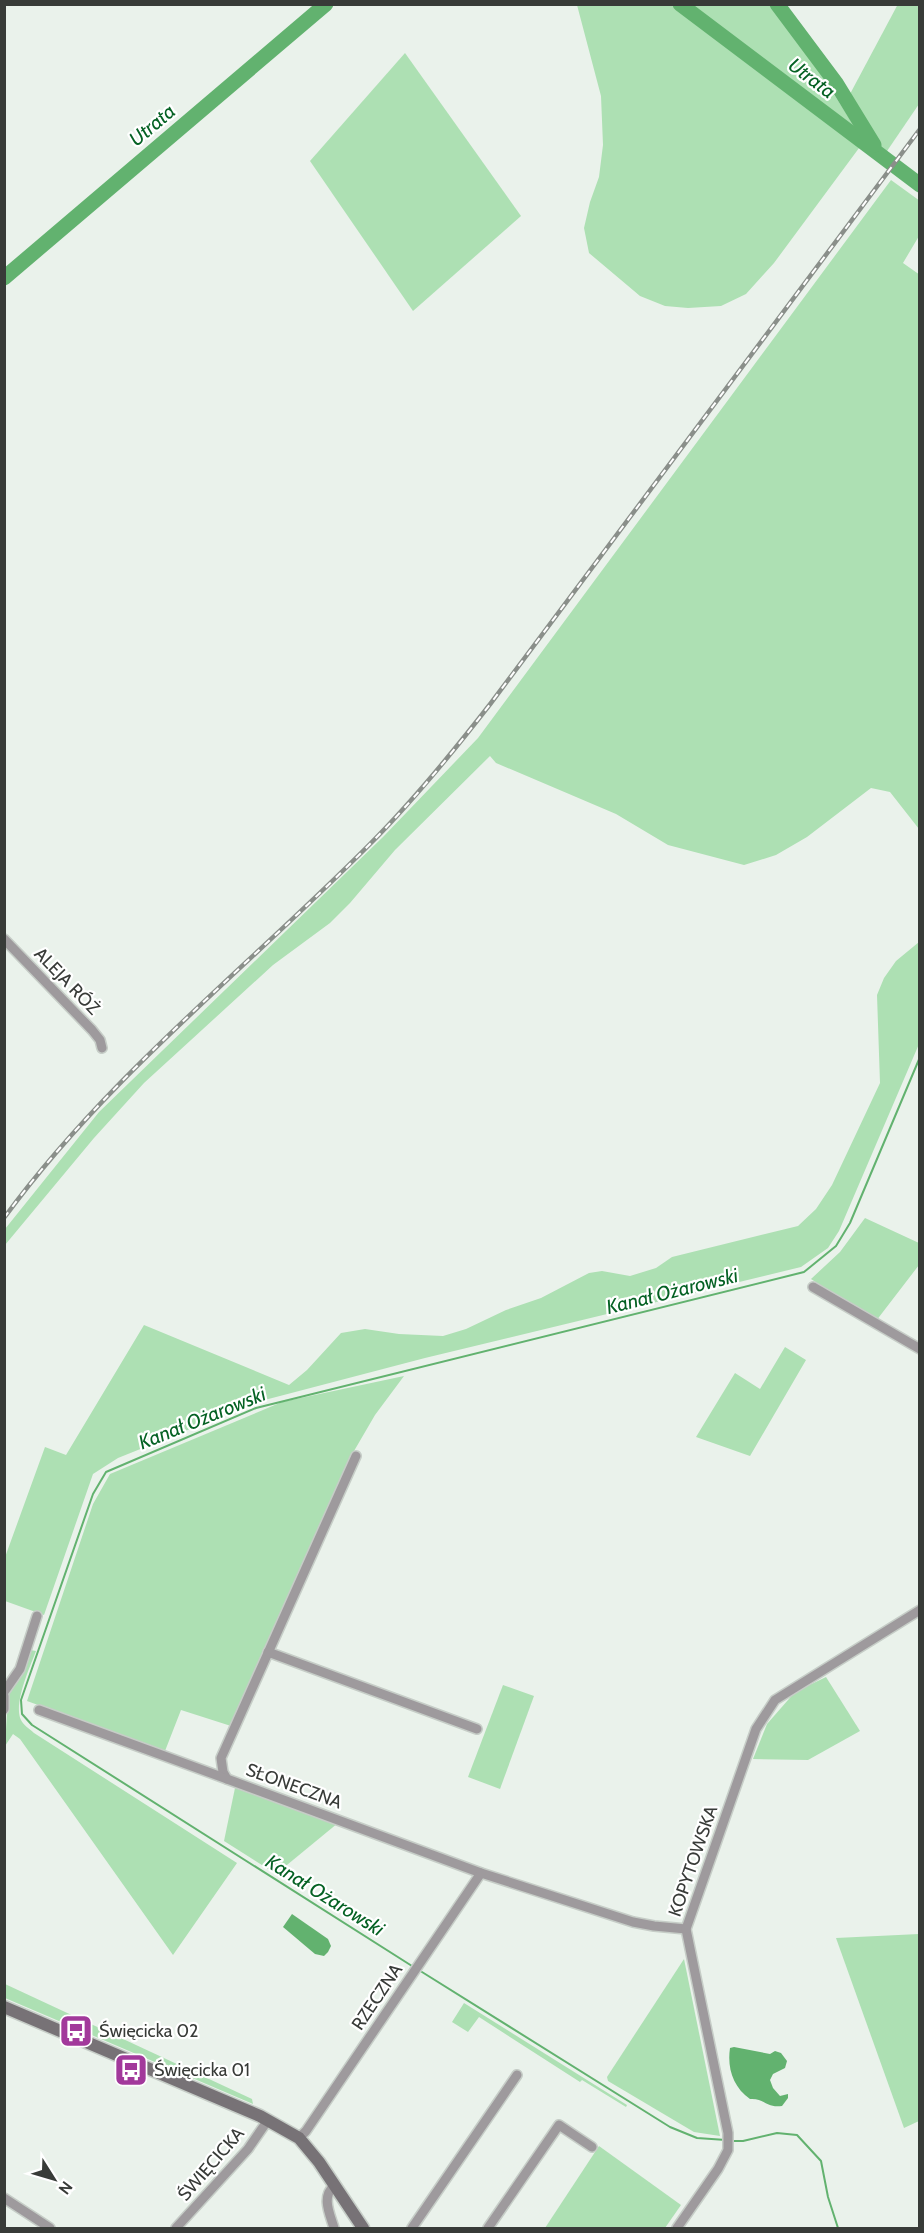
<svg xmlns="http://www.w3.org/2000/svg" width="924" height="2233" font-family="Cabin,sans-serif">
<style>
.green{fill:#ade0b3}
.water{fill:#62b26f}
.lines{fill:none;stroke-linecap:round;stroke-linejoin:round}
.stream{stroke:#62b26f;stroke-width:2}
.river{stroke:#62b26f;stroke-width:15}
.street-casing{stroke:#c6cdc7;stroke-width:12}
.secondary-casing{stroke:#c6cdc7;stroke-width:15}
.street{stroke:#9e9a9d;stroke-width:9}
.secondary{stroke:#777276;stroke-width:12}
.rail-casing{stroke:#8a8f8a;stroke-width:4.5}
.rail{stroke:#fff;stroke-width:2;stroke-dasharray:7;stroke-linecap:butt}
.labels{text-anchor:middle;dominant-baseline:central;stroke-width:4.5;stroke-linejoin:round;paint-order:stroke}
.street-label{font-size:18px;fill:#383b38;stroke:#fff}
.poi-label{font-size:18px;fill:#383b38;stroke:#fff;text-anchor:start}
.water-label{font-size:20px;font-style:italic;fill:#046123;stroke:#fff}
</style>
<rect width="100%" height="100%" fill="#eaf2eb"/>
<g class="green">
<path d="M898 4 919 5V104L885 154 850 94Z"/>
<path d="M577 5H677L862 144 774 263 746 294 721 306 688 308 665 306 640 296 589 253 584 228 590 202 599 177 603 145 601 96Z"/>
<path d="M689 5H777L858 132Z"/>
<path d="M405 53 521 216 413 311 310 161Z"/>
<path d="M891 180 920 201 919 236 903 263 920 275 919 829 890 792 871 788 807 837 776 855 744 865 668 845 616 814 496 763 490 756 395 850 350 903 330 923 273 965 144 1083 94 1138 5 1245V1229L99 1112 383 837 478 738Z"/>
<path d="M919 942V1044L839 1231 828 1248 801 1267 425 1358 257 1402 118 1458 93 1474 44 1615 5 1601 4 1560 45 1447 66 1455 144 1325 289 1385 307 1370 341 1333 365 1329 399 1334 443 1336 466 1329 506 1310 541 1298 589 1273 602 1271 630 1276 656 1268 672 1257 798 1226 816 1209 832 1185 880 1083 877 995 884 978 896 961Z"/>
<path d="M865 1218 919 1243V1265L876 1321 811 1279 840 1252Z"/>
<path d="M785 1347 806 1360 750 1456 696 1437 735 1373 760 1389Z"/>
<path d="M404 1376 375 1415 354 1451 231 1726 181 1710 165 1751 27 1701 93 1504 110 1474 282 1402Z"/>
<path d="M30 1650 36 1651C30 1667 13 1704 21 1720 23 1725 30 1729 34 1733L237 1863 173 1955 20 1739 13 1734 5 1746 8 1696 17 1681Z"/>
<path d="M826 1677 860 1731 808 1760 753 1759 767 1724 795 1692Z"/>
<path d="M503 1685 534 1696 500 1789 468 1777Z"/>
<path d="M235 1788 338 1823 276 1874 224 1841Z"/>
<path d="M919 1934V2121L904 2128 836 1938Z"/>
<path d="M684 1959 720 2136 694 2132 608 2081 607 2077Z"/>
<path d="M5 1984 252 2099 253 2104 5 1998Z"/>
<path d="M464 2003 627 2105 626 2107 582 2080 580 2082 479 2017 468 2032 452 2022Z"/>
<path d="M599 2146 681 2205 665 2228H545Z"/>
</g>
<g class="water">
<path d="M292 1914 328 1939 331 1946 328 1952 324 1956 315 1954 283 1927Z"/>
<path d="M734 2047 770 2054 775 2051 781 2053 787 2061 785 2068 773 2074 770 2080 773 2088 780 2096 788 2094V2098L782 2106C765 2108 765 2098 750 2099 733 2087 727 2068 730 2048Z"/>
</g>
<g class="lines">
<g class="stream">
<path d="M412 1966 32 1725 22 1714 21 1700 93 1494 106 1472 256 1408 804 1272 836 1246 850 1223 920 1057"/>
<path d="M422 1972 670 2127 697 2138 726 2140"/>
<path d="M732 2141H743L777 2133 797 2135 821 2161 828 2197 838 2228"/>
</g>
<g class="river">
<path d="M680 4 920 185"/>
<path d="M777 4 836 83 874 145"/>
<path d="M4 278 326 4"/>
</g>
<g class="street-casing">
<g id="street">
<path d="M4 939 92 1030 100 1040 102 1048"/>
<path d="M813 1287 920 1349"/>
<path d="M356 1456 221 1758 223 1772 227 1779 481 1873 633 1922 654 1926 686 1929"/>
<path d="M268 1652 477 1729"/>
<path d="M4 1692 20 1669 37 1616"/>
<path d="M4 1696V1709"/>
<path d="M39 1710 227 1779"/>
<path d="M299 2138 306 2131 481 1873"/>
<path d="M4 2198 50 2228"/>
<path d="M176 2228 248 2149 268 2120"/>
<path d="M334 2228C330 2214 321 2197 334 2186"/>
<path d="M412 2228 517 2075"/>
<path d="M488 2228 559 2125 592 2147"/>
<path d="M677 2228 718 2169 728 2150V2133L686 1929 756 1729 775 1700 920 1610"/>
</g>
</g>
<g class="secondary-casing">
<path id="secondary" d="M4 2007 260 2116 299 2138 319 2162 363 2228"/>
</g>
<use href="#street" class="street"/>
<use href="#secondary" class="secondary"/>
<g class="rail-casing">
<path id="rail" d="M4 1218C107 1077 247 968 370 844 414 800 453 752 491 703L920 129"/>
</g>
<use href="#rail" class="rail"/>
</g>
<defs>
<g id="bus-square" transform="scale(1.725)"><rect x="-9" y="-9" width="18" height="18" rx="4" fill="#a2399b" stroke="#fff"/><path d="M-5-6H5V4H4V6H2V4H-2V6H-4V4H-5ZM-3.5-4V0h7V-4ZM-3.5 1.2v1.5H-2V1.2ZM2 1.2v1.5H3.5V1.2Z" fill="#fff"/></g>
</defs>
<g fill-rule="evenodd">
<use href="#bus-square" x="76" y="2031"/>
<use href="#bus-square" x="131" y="2070"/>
</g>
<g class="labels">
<g class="street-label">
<text transform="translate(67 981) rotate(46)">ALEJA RÓŻ</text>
<text transform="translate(294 1786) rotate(20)">SŁONECZNA</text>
<text transform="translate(693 1861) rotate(-71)">KOPYTOWSKA</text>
<text transform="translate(377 1997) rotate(-56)">RZECZNA</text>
<text transform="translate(211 2164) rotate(-49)">ŚWIĘCICKA</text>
</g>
<g class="poi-label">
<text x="99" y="2031">Święcicka 02</text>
<text x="154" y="2070">Święcicka 01</text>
</g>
<g class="water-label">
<text transform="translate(812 78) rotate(37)">Utrata</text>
<text transform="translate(152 125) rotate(-40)">Utrata</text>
<text transform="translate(672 1291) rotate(-14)">Kanał Ożarowski</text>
<text transform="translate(202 1418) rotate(-22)">Kanał Ożarowski</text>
<text transform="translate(325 1895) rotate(32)">Kanał Ożarowski</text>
</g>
</g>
<rect width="924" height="2233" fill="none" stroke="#383b38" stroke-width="12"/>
<g transform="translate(54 2179) rotate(127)" stroke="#ffffff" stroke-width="4.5" paint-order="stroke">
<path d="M0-4.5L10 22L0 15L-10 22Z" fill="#383b38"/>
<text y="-9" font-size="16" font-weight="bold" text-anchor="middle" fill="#383b38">N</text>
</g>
</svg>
